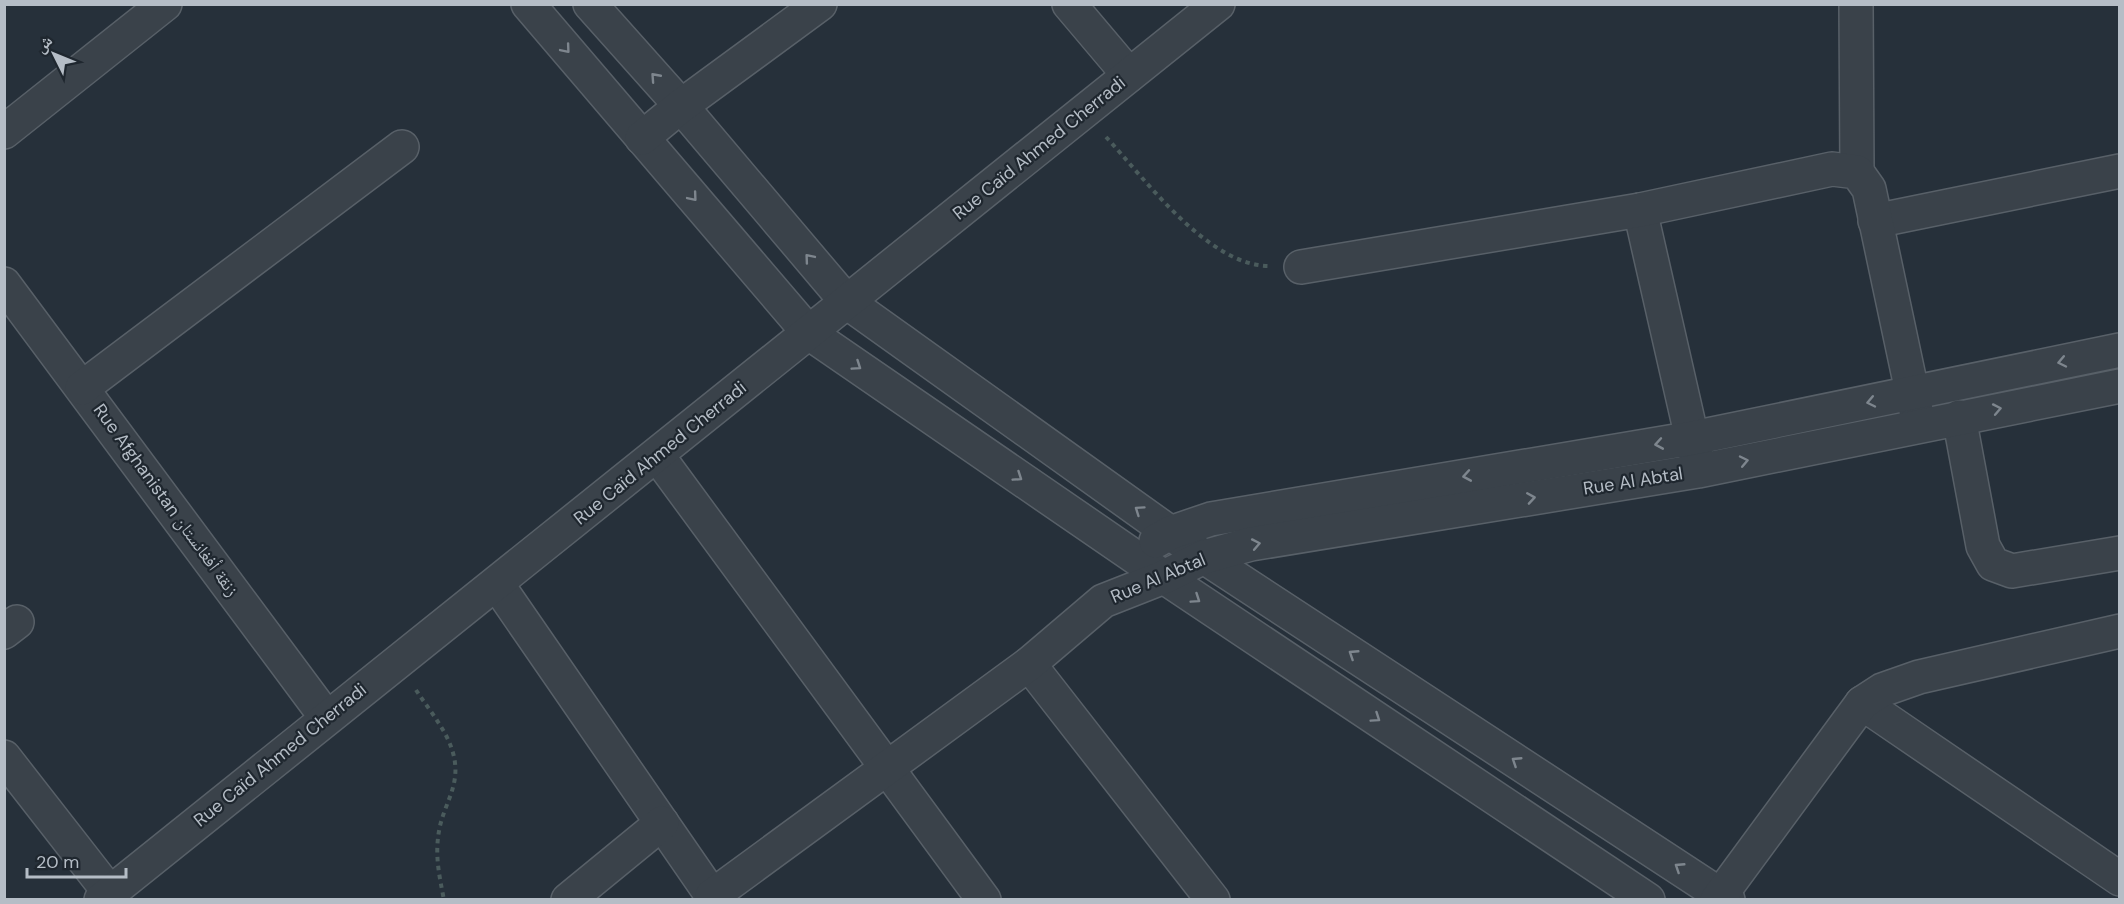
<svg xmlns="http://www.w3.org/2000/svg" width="2124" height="904" font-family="'DM Sans','Noto Naskh Arabic',sans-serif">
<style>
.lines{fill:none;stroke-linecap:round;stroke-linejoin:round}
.minor-casing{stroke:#586068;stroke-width:36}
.path{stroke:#4a5b5c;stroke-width:4;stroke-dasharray:4.5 4.5;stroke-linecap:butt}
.minor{stroke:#3a424a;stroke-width:33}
.oneway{stroke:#7e868e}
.labels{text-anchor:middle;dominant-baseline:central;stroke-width:4.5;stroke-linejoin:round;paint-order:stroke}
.street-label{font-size:18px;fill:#b5bdc6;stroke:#1f272f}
</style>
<rect width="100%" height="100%" fill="#26303a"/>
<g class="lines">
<g class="minor-casing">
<g id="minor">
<path d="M528 4 809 333 1164 577 1648 900"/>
<path d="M590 4 681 106 847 302 1204 557 1728 900"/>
<path d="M1069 4 1129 75"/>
<path d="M1856 4 1857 172"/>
<path d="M4 132 165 4"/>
<path d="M642 138 681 106 820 4"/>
<path d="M1640 210 1697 460"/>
<path d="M1875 221 2120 171"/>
<path d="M1301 267 1640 210 1832 169 1857 172 1869 189 1917 415"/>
<path d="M4 284 326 717"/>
<path d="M82 388 402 147"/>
<path d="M1959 417 1983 546 1993 564 2012 571 2120 553"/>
<path d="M657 455 984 900"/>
<path d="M1156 541 1170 533 1211 519 1693 438 2120 350"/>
<path d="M497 584 715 900"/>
<path d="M4 632 17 622"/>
<path d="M1029 664 1213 900"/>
<path d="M1862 703 2120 879"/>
<path d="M4 757 110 893"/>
<path d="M712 896 1029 664 1103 601 1164 577 1204 557 1251 544 1698 471 2120 386"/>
<path d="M101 900 1218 4"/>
<path d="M568 900 662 823"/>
<path d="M1717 900 1862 703 1882 690 1919 677 2120 631"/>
</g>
</g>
<g class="path">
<path d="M1106 137C1146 180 1208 266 1270 266"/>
<path d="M416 690C431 713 452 736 455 763 458 787 445 804 440 826 434 853 439 874 444 900"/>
</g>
<use href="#minor" class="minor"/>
</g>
<defs><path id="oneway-chevron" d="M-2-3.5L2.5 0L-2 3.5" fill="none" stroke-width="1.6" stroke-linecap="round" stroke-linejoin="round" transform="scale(1.5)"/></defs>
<g class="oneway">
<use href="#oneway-chevron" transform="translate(566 49) rotate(50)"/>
<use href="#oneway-chevron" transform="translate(655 77) rotate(-132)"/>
<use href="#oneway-chevron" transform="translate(693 197) rotate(50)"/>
<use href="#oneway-chevron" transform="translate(809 258) rotate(-130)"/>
<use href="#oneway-chevron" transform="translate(2062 362) rotate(168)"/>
<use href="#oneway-chevron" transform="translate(857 366) rotate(34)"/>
<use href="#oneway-chevron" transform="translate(1871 402) rotate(168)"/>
<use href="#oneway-chevron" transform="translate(1997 409) rotate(-11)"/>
<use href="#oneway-chevron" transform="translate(1659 444) rotate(170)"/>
<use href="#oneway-chevron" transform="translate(1744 461) rotate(-12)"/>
<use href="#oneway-chevron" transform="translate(1467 476) rotate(170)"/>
<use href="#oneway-chevron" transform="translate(1018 477) rotate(34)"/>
<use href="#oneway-chevron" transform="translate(1531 498) rotate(-9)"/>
<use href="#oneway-chevron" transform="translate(1139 510) rotate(-145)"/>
<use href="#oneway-chevron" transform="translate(1256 544) rotate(-11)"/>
<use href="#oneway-chevron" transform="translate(1196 599) rotate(34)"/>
<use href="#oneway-chevron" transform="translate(1353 654) rotate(-147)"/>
<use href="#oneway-chevron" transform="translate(1376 718) rotate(34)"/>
<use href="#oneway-chevron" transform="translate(1516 761) rotate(-147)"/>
<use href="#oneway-chevron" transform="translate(1679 867) rotate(-147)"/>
</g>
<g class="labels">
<g class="street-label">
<text transform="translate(1039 148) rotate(-39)">Rue Caïd Ahmed Cherradi</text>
<text transform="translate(660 453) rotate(-39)">Rue Caïd Ahmed Cherradi</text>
<text transform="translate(1633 481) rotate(-9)">Rue Al Abtal</text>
<text transform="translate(166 500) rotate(54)">Rue Afghanistan زنقة أفغانستان</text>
<text transform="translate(1158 578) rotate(-23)">Rue Al Abtal</text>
<text transform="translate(280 755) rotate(-39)">Rue Caïd Ahmed Cherradi</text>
</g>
</g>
<rect width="2124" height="904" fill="none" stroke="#b5bdc6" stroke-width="12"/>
<g transform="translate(54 54) rotate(313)" stroke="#1f272f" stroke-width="4.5" paint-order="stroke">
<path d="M0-4.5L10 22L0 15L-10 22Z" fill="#b5bdc6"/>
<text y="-9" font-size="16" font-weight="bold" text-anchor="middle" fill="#b5bdc6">ش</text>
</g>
<path d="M27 868v9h99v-9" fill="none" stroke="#b5bdc6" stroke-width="3"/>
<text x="36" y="868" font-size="18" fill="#b5bdc6" stroke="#1f272f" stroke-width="4.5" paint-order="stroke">20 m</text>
</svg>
